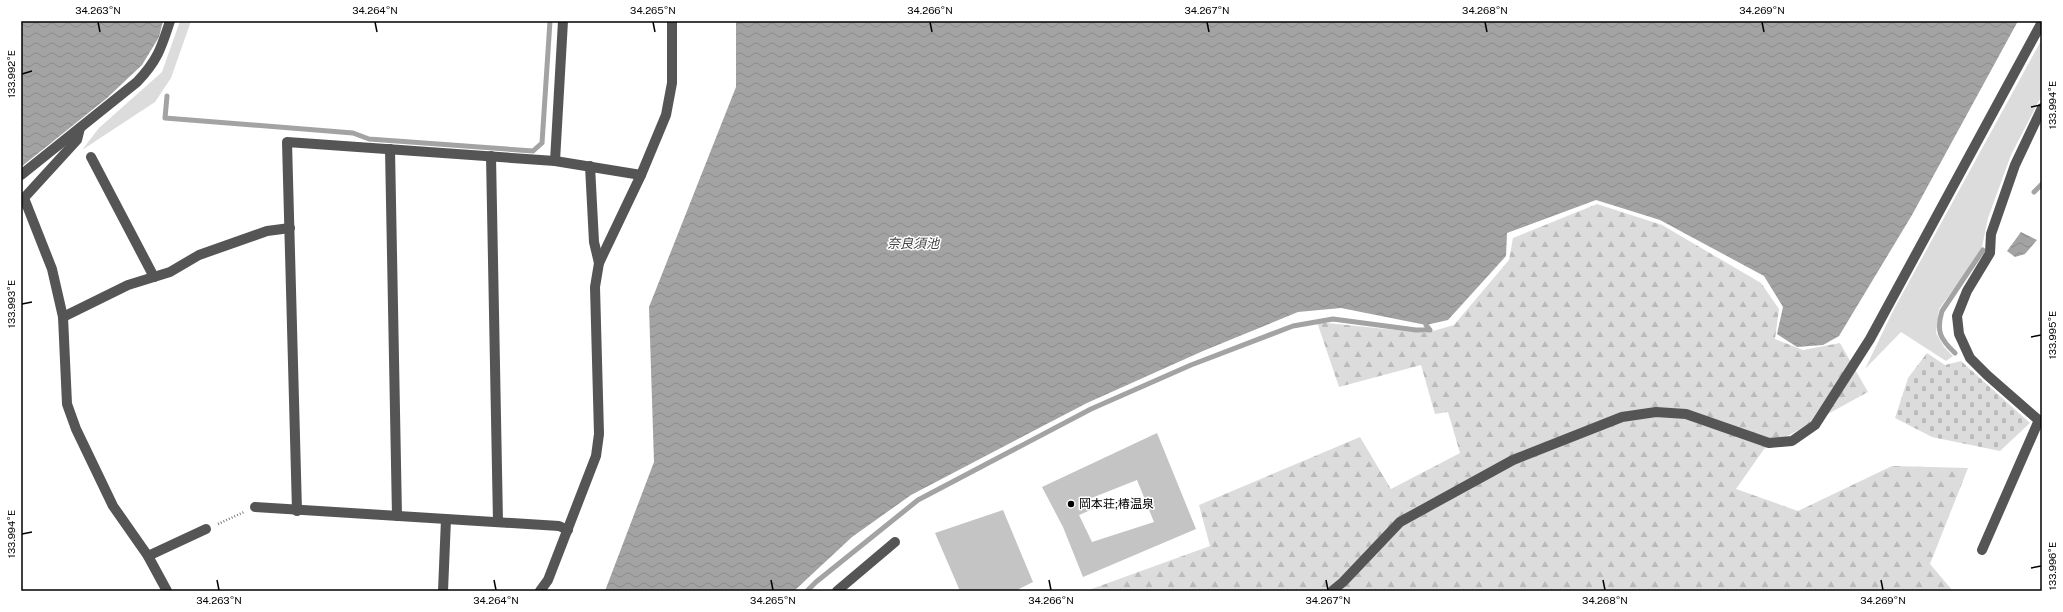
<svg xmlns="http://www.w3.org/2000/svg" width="2063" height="612" font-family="'Public Sans','Noto Sans JP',sans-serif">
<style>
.grass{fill:#dcdcdc}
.forest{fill:url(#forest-firs)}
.cemetery{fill:url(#cemetery-stones)}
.water{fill:url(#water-waves)}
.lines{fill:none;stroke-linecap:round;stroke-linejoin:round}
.stream{stroke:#a3a3a3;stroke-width:5}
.building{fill:#c4c4c4;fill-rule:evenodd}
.path{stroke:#777;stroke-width:2.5;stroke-dasharray:1 2;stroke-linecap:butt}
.minor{stroke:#555;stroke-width:10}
.ticks{fill:none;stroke:#000;stroke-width:1.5}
.poi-dot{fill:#000;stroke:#fff;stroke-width:1.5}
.labels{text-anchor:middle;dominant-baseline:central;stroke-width:3;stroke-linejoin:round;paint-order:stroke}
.poi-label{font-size:12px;fill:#000;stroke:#fff;text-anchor:start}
.water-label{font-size:13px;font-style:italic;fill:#444;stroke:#fff}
.neatline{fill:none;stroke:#000;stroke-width:1.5}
.ticks-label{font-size:10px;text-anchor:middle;fill:#000}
</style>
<defs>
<pattern id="forest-firs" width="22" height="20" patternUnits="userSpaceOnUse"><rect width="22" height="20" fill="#dcdcdc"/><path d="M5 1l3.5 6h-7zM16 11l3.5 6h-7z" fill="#bbb"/></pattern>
<pattern id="cemetery-stones" width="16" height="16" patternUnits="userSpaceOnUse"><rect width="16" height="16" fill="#dcdcdc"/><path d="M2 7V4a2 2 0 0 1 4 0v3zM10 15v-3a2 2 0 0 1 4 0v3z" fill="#bbb"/></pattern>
<pattern id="water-waves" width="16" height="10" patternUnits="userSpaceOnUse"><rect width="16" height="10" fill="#a3a3a3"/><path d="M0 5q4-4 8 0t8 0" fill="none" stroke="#8b8b8b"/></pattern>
</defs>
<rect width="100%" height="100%" fill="#fff"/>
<g class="grass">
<path d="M180 21H191L171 78 155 102 82 150 99 128 162 72Z"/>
<path d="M2042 39V95L2011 155 1988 218 1981 252 1939 309 1936 333 1944 347 1953 356 1946 361 1901 332 1865 369 1893 311Z"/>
</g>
<path class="forest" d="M1597 204 1662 225 1761 283 1779 309 1775 339 1803 350 1840 343 1868 392 1764 449 1736 489 1798 511 1892 466 1968 468 1930 564 1953 591H1086L1210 546 1199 505 1360 437 1391 489 1460 453 1448 412 1435 414 1421 365 1339 387 1317 322 1426 333 1454 325 1509 260 1513 238Z"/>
<path class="cemetery" d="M1927 353 1945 365 1961 361 2030 423 2000 451 1932 437 1895 418 1908 378Z"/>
<g class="water">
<path d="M21 21H163L159 37 142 65 107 98 21 167Z"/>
<path d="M736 21H2018L1912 215 1839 336 1823 345 1797 347 1777 334 1783 307 1764 276 1660 220 1596 200 1507 233 1506 256 1448 320 1426 325 1341 308 1298 312 1203 351 1087 403 911 495 852 537 794 591H605L654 462 649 307 736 87Z"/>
<path d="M2021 232 2037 240 2025 254 2015 257 2007 251Z"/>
</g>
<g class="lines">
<g class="stream">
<path d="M167 96 165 118 353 133 369 139 533 151 542 143 550 21"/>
<path d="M2034 192 2042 184"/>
<path d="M1955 353C1940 339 1936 331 1942 311L1983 250"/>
<path d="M807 591 816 582 918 500 1091 409 1191 365 1293 326 1333 319 1416 330H1430L1426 325"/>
</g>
</g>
<g class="building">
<path d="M1157 433 1196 529 1083 577 1063 527 1042 487ZM1137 480 1154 522 1092 542 1079 515 1093 509 1089 499Z"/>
<path d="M1003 510 1033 582 1015 591H960L935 533Z"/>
</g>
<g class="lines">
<path class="path" d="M218 524 244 512"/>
<g class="minor">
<path d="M2042 108 2015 165 1991 234 1990 253 1967 291 1957 316 1959 334 1970 358 1987 375 2042 423"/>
<path d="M80 128 77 140 24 198 52 269 63 317 67 404 76 429 113 506 148 556 167 591"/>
<path d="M390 149 397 516"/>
<path d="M491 156 498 522"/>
<path d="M91 157 154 277"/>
<path d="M555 161 563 21"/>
<path d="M590 166 594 242 599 263"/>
<path d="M21 175 137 82C157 61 161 49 170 21"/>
<path d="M63 317 128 285 170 272 199 255 267 231 290 228"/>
<path d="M255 507 559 526 568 530"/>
<path d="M297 511 287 142 555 161 641 175"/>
<path d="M1982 550 2039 420"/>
<path d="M148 556 206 529"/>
<path d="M443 591 446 519"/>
<path d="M540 591 548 580 596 456 599 434 595 287 599 263 641 175 666 115 672 83V21"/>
<path d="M837 591 895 542"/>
<path d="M1332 591 1343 582 1400 522 1513 460 1622 417 1656 412 1686 414 1769 443 1792 441 1815 425 1870 339 2042 22"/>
</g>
</g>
<path class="ticks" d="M98 22 100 32M375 22 377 32M653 22 655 32M930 22 932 32M1207 22 1209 32M1485 22 1487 32M1762 22 1764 32M22 74 32 71M2031 107 2041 105M22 304 32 302M2031 337 2041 335M22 534 32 532M2031 568 2041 566M217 580 219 590M494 580 496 590M771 580 773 590M1049 580 1051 590M1326 580 1328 590M1603 580 1605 590M1881 580 1883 590"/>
<circle class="poi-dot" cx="1071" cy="504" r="4"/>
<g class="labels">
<g class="poi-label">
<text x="1079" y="504">岡本荘;椿温泉</text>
</g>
<g class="water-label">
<text x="913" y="243">奈良須池</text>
</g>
</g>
<rect width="2063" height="612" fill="none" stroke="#ffffff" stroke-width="44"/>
<rect x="22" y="22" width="2019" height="568" class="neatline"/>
<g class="ticks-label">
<text x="98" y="14">34.263°N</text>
<text x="375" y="14">34.264°N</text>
<text x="653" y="14">34.265°N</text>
<text x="930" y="14">34.266°N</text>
<text x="1207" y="14">34.267°N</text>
<text x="1485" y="14">34.268°N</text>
<text x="1762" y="14">34.269°N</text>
<text transform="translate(11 74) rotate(-90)" y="4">133.992°E</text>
<text transform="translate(2052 105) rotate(-90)" y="4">133.994°E</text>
<text transform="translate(11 304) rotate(-90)" y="4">133.993°E</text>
<text transform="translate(2052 335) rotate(-90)" y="4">133.995°E</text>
<text transform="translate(11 534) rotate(-90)" y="4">133.994°E</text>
<text transform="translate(2052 566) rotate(-90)" y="4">133.996°E</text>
<text x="219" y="604">34.263°N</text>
<text x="496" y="604">34.264°N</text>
<text x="773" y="604">34.265°N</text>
<text x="1051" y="604">34.266°N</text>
<text x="1328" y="604">34.267°N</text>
<text x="1605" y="604">34.268°N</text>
<text x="1883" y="604">34.269°N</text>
</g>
</svg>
